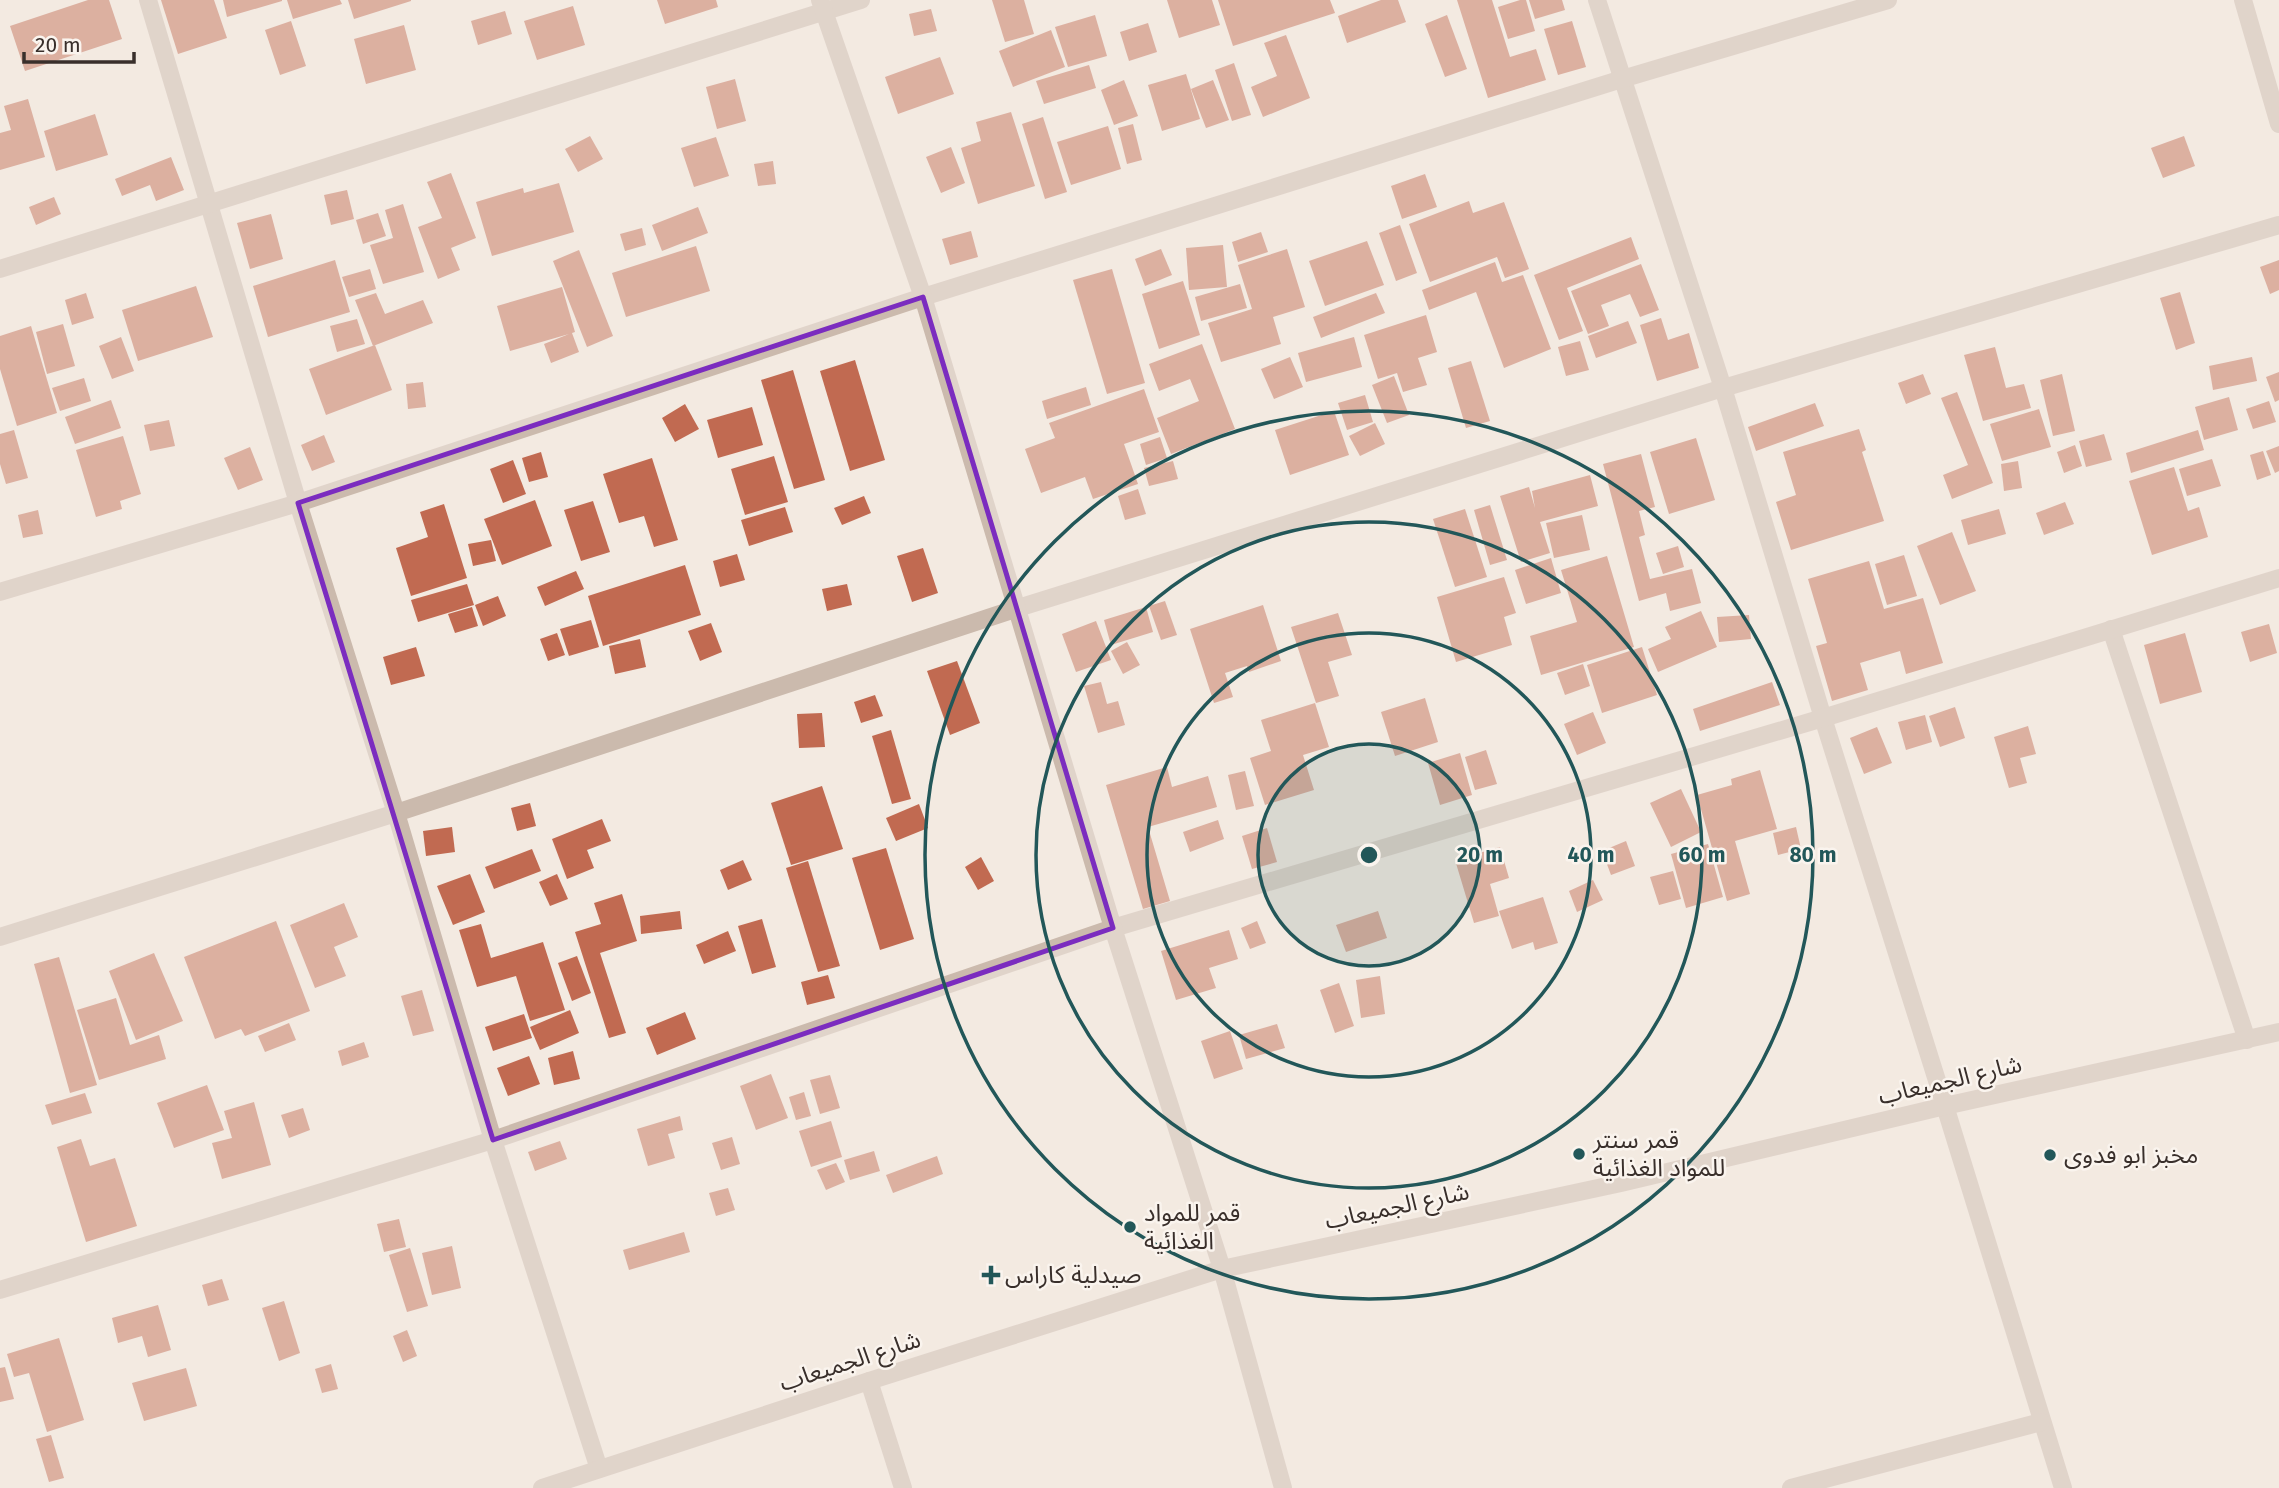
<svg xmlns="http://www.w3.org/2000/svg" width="2279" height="1488" font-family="'Fira Sans','Noto Sans Arabic',sans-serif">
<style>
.building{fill:#c16a51}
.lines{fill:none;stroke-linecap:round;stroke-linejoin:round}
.minor{stroke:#cbbaad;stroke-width:18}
.tertiary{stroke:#cbbaad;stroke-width:18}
.marked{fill:none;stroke:#7b2cbf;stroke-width:5;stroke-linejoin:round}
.ring{fill:none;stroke:#225759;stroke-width:3.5}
.poi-dot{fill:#225759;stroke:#faf4ee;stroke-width:2.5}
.labels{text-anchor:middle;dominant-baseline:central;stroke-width:5;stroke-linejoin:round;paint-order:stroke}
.street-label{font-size:24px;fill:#392f2b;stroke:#faf4ee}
.poi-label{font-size:24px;fill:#392f2b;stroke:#faf4ee;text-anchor:start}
.centre{fill:#225759;stroke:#faf4ee;stroke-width:3.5}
.ring-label{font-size:21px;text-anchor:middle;font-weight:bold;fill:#225759;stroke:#faf4ee;stroke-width:5;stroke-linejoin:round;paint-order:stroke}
</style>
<rect width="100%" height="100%" fill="#f3eae1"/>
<g class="building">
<path d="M88 0H109L122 39 25 71 10 26Z"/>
<path d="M161 0H214L227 38 178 54Z"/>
<path d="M223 0H282V1L227 17Z"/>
<path d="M287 0H340L342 4 293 19Z"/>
<path d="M348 0H411V1L354 19Z"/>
<path d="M657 0H716L718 7 665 24Z"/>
<path d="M992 0H1024L1034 34 1005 42Z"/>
<path d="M1167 0H1212L1220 25 1179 38Z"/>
<path d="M1218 0H1330L1335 13 1233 46Z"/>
<path d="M1381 0H1398L1406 22 1347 43 1338 16Z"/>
<path d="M1457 0H1492L1510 57 1536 49 1546 80 1488 98Z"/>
<path d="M1520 0H1526L1535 31 1508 39 1498 7Z"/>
<path d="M1529 0H1562L1565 10 1535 19Z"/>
<path d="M573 6 585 45 537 60 524 21Z"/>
<path d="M931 9 937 31 914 36 909 14Z"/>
<path d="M505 11 512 34 478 45 471 21Z"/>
<path d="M1095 15 1107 56 1068 67 1055 27Z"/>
<path d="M1447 15 1467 69 1445 77 1425 24Z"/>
<path d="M291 21 306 66 280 75 265 30Z"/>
<path d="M1572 21 1586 67 1558 75 1544 29Z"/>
<path d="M1148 23 1157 52 1129 61 1120 32Z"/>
<path d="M404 25 416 70 366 84 354 39Z"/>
<path d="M1051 30 1065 67 1013 87 999 51Z"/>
<path d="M1286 35 1310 98 1263 117 1251 87 1277 76 1264 43Z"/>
<path d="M940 57 954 94 898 114 885 77Z"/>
<path d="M1234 63 1251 115 1232 121 1215 70Z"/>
<path d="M1089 65 1096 88 1044 104 1036 81Z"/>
<path d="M1186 74 1200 119 1162 131 1148 85Z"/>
<path d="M735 79 746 121 717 129 706 87Z"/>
<path d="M1124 80 1138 116 1114 125 1101 90Z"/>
<path d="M1213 80 1229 120 1206 128 1191 89Z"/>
<path d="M28 99 45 157 0 170V133L11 130 4 106Z"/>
<path d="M1011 112 1035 186 978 204 961 148 981 141 976 122Z"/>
<path d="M95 114 108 155 56 171 44 131Z"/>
<path d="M1043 117 1067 192 1045 199 1022 124Z"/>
<path d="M1133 124 1142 160 1127 164 1118 128Z"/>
<path d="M1108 126 1121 169 1071 185 1057 142Z"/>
<path d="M590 136 603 159 578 172 565 149Z"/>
<path d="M2184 136 2195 166 2163 178 2151 148Z"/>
<path d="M716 137 729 176 694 187 681 148Z"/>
<path d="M951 147 965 183 941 193 926 157Z"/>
<path d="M171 157 184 190 156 201 150 185 122 196 115 179Z"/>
<path d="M773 161 776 184 758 186 754 164Z"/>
<path d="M451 173 476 238 451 248 460 270 438 279 418 227 442 218 427 182Z"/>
<path d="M1425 174 1437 207 1402 219 1391 186Z"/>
<path d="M559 183 574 232 492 256 476 202 523 188 524 193Z"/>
<path d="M347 190 354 219 331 225 324 195Z"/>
<path d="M54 197 61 214 36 225 29 207Z"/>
<path d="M1469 201 1473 213 1504 202 1529 269 1505 278 1497 257 1430 282 1409 224Z"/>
<path d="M403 204 424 272 383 284 370 245 393 238 385 210Z"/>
<path d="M698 207 708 233 662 251 652 225Z"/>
<path d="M378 213 386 236 363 244 356 220Z"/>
<path d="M271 214 283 259 250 269 237 223Z"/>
<path d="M1400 225 1417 273 1396 281 1379 233Z"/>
<path d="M642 228 646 245 625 251 620 234Z"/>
<path d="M971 231 978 257 950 265 942 239Z"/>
<path d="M1261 232 1268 252 1238 262 1232 242Z"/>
<path d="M1631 237 1639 259 1567 288 1583 331 1559 340 1534 275Z"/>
<path d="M1367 241 1384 285 1325 306 1309 261Z"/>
<path d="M1223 245 1227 287 1189 290 1186 248Z"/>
<path d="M696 246 710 291 626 317 612 273Z"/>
<path d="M1161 249 1172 275 1145 286 1135 259Z"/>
<path d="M1287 249 1305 307 1273 317 1281 344 1221 362 1208 323 1252 309 1238 265Z"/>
<path d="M579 250 613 336 587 347 553 261Z"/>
<path d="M335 260 350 312 268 337 253 286Z"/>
<path d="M2279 260V290L2270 294 2260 267Z"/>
<path d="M1495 262 1502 282 1523 275 1551 349 1504 368 1476 292 1429 310 1422 290Z"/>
<path d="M1641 264 1659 310 1640 317 1630 294 1601 305 1609 326 1588 334 1571 291Z"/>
<path d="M370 269 376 289 349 297 342 277Z"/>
<path d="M1112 269 1145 383 1107 394 1073 280Z"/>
<path d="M1183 281 1200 335 1159 349 1142 294Z"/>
<path d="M1240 284 1247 308 1201 321 1195 297Z"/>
<path d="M196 286 213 337 138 361 122 310Z"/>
<path d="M562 287 575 332 572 333 579 352 551 363 544 344 569 334 510 351 497 306Z"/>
<path d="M2180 292 2195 343 2176 350 2160 298Z"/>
<path d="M86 293 94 318 72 325 65 300Z"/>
<path d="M376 293 385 314 423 300 433 323 373 346 355 300Z"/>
<path d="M1376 293 1385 313 1321 338 1313 317Z"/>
<path d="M1426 315 1437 352 1418 358 1427 385 1403 392 1397 373 1378 379 1364 335Z"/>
<path d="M1661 318 1668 340 1689 333 1699 368 1657 381 1640 325Z"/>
<path d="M357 319 365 344 337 352 330 326Z"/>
<path d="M1628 321 1637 343 1596 358 1588 336Z"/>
<path d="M63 324 75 366 47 374 36 332Z"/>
<path d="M31 326 57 413 17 426 0 369V336Z"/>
<path d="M121 337 134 371 112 379 99 346Z"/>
<path d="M1354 337 1362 367 1306 382 1298 353Z"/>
<path d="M1580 341 1589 370 1566 376 1558 347Z"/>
<path d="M1202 344 1235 429 1171 454 1157 418 1199 401 1190 379 1159 391 1149 364Z"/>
<path d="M375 345 392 390 326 415 309 369Z"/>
<path d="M1995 347 2006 388 2024 384 2031 408 1983 421 1964 355Z"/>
<path d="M1290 357 1303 387 1274 399 1261 369Z"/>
<path d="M2252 357 2257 381 2213 390 2209 366Z"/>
<path d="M855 360 885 460 850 471 820 371Z"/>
<path d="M1471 361 1490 421 1466 428 1448 368Z"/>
<path d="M793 370 825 480 794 489 761 380Z"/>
<path d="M2279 372V400L2275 402 2266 377Z"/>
<path d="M1923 374 1931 394 1906 404 1898 383Z"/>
<path d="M2062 374 2075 431 2053 436 2040 380Z"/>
<path d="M1394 376 1409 415 1387 423 1372 385Z"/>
<path d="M84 378 91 401 60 411 52 388Z"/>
<path d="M423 382 426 407 408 409 406 384Z"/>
<path d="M1086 387 1091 405 1047 419 1042 401Z"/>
<path d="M1144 389 1159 432 1124 444 1138 484 1093 499 1085 477 1041 493 1025 449 1055 438 1049 423Z"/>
<path d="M1957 392 1993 483 1952 499 1943 475 1968 465 1941 398Z"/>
<path d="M1365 395 1373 422 1347 430 1338 403Z"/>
<path d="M2229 397 2238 430 2204 440 2195 407Z"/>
<path d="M111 400 121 428 75 444 65 417Z"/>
<path d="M2269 401 2276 422 2253 429 2246 409Z"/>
<path d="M1815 403 1824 426 1756 451 1748 427Z"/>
<path d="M685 404 699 429 675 442 662 418Z"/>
<path d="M752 407 763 445 718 458 707 420Z"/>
<path d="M2039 409 2051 447 2002 461 1990 424Z"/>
<path d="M1334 411 1349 455 1290 475 1275 430Z"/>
<path d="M169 420 175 446 150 451 144 425Z"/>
<path d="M1375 423 1385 444 1360 456 1349 436Z"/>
<path d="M1859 429 1866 450 1862 452 1884 521 1791 550 1776 502 1796 495 1783 452Z"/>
<path d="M14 430 28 478 6 484 0 464V434Z"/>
<path d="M2198 430 2204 450 2131 473 2126 453Z"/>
<path d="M2104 434 2112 460 2086 467 2079 441Z"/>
<path d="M324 435 335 462 312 471 301 445Z"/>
<path d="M123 436 141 494 120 501 122 509 96 517 76 450Z"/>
<path d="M1160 437 1167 458 1146 465 1140 444Z"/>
<path d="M1696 438 1715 500 1669 514 1650 452Z"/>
<path d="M2075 445 2082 466 2064 473 2057 452Z"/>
<path d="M2279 446V471L2275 473 2266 451Z"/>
<path d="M250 447 263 480 238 490 224 458Z"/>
<path d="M2263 451 2271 475 2257 480 2250 455Z"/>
<path d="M541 452 548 477 529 482 522 458Z"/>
<path d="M1641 454 1655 507 1639 511 1645 535 1639 537 1650 579 1692 569 1701 603 1670 611 1666 593 1639 601 1603 464Z"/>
<path d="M774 456 788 502 745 515 731 469Z"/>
<path d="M652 458 678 540 654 547 644 516 619 523 603 474Z"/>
<path d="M2212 459 2221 486 2187 496 2179 469Z"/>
<path d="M513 460 526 494 503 503 490 469Z"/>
<path d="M1173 461 1178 479 1149 486 1144 468Z"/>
<path d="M2018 461 2022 488 2004 491 2001 464Z"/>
<path d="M2174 467 2188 511 2199 507 2208 537 2152 555 2129 481Z"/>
<path d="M1590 475 1598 506 1540 522 1550 553 1521 562 1500 496 1529 487 1535 508 1532 491Z"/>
<path d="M1138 489 1146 514 1125 520 1118 496Z"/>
<path d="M864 496 871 513 842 525 834 508Z"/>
<path d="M535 500 552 546 502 565 484 519Z"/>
<path d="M593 501 610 552 581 561 564 510Z"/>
<path d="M2065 502 2074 524 2044 535 2036 513Z"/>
<path d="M444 504 467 578 411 596 396 548 428 537 420 512Z"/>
<path d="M1490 505 1507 560 1490 565 1474 510Z"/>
<path d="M785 507 793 532 749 546 741 520Z"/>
<path d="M1465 509 1487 577 1455 587 1433 519Z"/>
<path d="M1999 509 2006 534 1968 545 1961 520Z"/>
<path d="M38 510 43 534 23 538 18 515Z"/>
<path d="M1582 515 1590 550 1554 558 1546 523Z"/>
<path d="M1952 532 1976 591 1940 605 1917 546Z"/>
<path d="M491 540 496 561 473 566 468 544Z"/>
<path d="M1678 546 1684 567 1663 574 1656 553Z"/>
<path d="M923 548 938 593 912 602 897 556Z"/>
<path d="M737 554 745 580 720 587 713 561Z"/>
<path d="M1904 555 1917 596 1887 605 1875 564Z"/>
<path d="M1607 556 1634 647 1541 675 1530 636 1577 622 1561 570Z"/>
<path d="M1551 558 1561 593 1526 604 1515 570Z"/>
<path d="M1869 561 1884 609 1923 598 1943 663 1906 674 1900 651 1860 663 1868 690 1832 701 1816 646 1827 643 1808 579Z"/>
<path d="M685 565 701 615 603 646 588 596Z"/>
<path d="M576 571 584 589 545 606 537 587Z"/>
<path d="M1504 577 1516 613 1504 617 1512 645 1456 662 1437 597Z"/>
<path d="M467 584 474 605 418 622 411 600Z"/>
<path d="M847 584 852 605 827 611 822 589Z"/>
<path d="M498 596 506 616 483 626 475 605Z"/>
<path d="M1165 601 1177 635 1161 640 1149 606Z"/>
<path d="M1263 605 1281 661 1249 672 1247 666 1225 673 1233 697 1214 703 1190 629Z"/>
<path d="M472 607 478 626 455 633 448 614Z"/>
<path d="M1146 607 1153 632 1111 645 1104 620Z"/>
<path d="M1701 611 1717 647 1658 672 1648 649 1671 639 1665 627Z"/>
<path d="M1338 613 1352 655 1328 662 1339 696 1316 703 1291 627Z"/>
<path d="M1749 615 1751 639 1719 642 1717 617Z"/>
<path d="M591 620 599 647 569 656 560 629Z"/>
<path d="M1096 621 1111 660 1076 672 1062 634Z"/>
<path d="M711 623 722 652 700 661 688 631Z"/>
<path d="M2269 624 2277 653 2250 662 2241 632Z"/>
<path d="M557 633 565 655 548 661 540 639Z"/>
<path d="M2185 633 2202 692 2160 704 2144 645Z"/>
<path d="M640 639 646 667 615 674 609 646Z"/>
<path d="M1127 642 1140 665 1123 674 1111 651Z"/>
<path d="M416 647 425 676 391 685 383 657Z"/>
<path d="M1642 647 1657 695 1602 713 1587 665Z"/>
<path d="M957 661 980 723 950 735 927 671Z"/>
<path d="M1583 664 1590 686 1565 695 1557 673Z"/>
<path d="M1101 682 1107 704 1118 701 1125 725 1098 733 1084 686Z"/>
<path d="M1772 682 1780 705 1700 731 1693 709Z"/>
<path d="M875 695 883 716 861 723 854 702Z"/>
<path d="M1425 698 1438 742 1395 756 1381 712Z"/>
<path d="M1315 703 1329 747 1303 755 1314 790 1265 805 1250 758 1271 751 1261 720Z"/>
<path d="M1955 707 1965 738 1940 747 1929 716Z"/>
<path d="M1593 712 1606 743 1577 755 1564 724Z"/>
<path d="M822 713 825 747 799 748 797 714Z"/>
<path d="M1925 715 1932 742 1906 750 1898 722Z"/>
<path d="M2028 726 2036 754 2020 758 2027 783 2009 788 1994 737Z"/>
<path d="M1877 727 1892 763 1864 774 1850 738Z"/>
<path d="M891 730 911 799 892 804 872 736Z"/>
<path d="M1486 750 1497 784 1475 790 1465 757Z"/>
<path d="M1460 753 1472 795 1440 805 1428 763Z"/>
<path d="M1167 767 1172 787 1208 776 1217 807 1148 827 1170 901 1143 909 1106 785Z"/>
<path d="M1760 770 1777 829 1735 841 1750 894 1727 901 1697 795 1732 785 1731 779Z"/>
<path d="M1245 771 1254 806 1236 810 1228 775Z"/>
<path d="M822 786 843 849 791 865 771 803Z"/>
<path d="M1681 789 1701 832 1671 847 1650 803Z"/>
<path d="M530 803 536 826 517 831 511 808Z"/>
<path d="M919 804 928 828 896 841 886 818Z"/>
<path d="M602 819 611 841 587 850 594 868 567 879 552 839Z"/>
<path d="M1218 820 1224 839 1190 852 1183 832Z"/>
<path d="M452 827 455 852 426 856 423 831Z"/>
<path d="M1796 827 1801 849 1778 855 1773 833Z"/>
<path d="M1267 828 1277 862 1252 869 1242 836Z"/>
<path d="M1626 841 1635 866 1611 875 1602 851Z"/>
<path d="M1708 844 1723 897 1686 908 1671 854Z"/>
<path d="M1500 847 1509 878 1490 884 1499 916 1474 923 1455 860Z"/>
<path d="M886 848 914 939 880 950 852 858Z"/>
<path d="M532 849 541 871 494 889 485 867Z"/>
<path d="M981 857 994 881 978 890 965 867Z"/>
<path d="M743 860 752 880 728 890 720 870Z"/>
<path d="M808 861 840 966 818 972 786 868Z"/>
<path d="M1673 871 1681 899 1659 905 1650 877Z"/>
<path d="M470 874 485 912 453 925 437 886Z"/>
<path d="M557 874 568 899 550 906 539 882Z"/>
<path d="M1593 880 1603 900 1577 912 1569 891Z"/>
<path d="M622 894 637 941 600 953 626 1033 609 1038 575 932 601 924 594 903Z"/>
<path d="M1543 897 1558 943 1535 950 1533 942 1512 949 1499 911Z"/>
<path d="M344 903 358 937 334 947 346 976 315 988 290 925Z"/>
<path d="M680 911 682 929 641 934 640 916Z"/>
<path d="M1378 911 1387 938 1346 952 1336 925Z"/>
<path d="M762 919 776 967 752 974 738 926Z"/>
<path d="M276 921 310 1011 245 1036 241 1029 215 1039 184 957Z"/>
<path d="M1257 921 1266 943 1250 949 1241 928Z"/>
<path d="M481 924 491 958 543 942 565 1010 530 1021 516 976 477 987 459 930Z"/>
<path d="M1229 930 1238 959 1209 968 1216 988 1176 1000 1161 951Z"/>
<path d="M728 931 736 951 704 964 696 945Z"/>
<path d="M154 953 183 1021 136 1040 109 971Z"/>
<path d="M577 956 591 993 572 1001 558 963Z"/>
<path d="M59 957 97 1085 70 1093 34 964Z"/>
<path d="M828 975 835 998 807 1005 801 982Z"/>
<path d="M1380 976 1385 1014 1361 1018 1356 980Z"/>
<path d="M1339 983 1354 1026 1335 1033 1320 990Z"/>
<path d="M422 990 434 1031 413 1036 401 996Z"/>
<path d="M116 998 130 1045 159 1035 166 1059 99 1080 77 1010Z"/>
<path d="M570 1010 579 1033 540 1050 530 1027Z"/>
<path d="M685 1012 696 1039 657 1055 646 1028Z"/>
<path d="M524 1014 532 1038 493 1051 485 1027Z"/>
<path d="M289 1023 296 1040 265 1052 258 1036Z"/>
<path d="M1277 1024 1285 1048 1246 1059 1239 1035Z"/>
<path d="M1230 1031 1243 1069 1214 1079 1201 1041Z"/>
<path d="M364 1042 369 1057 342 1066 338 1051Z"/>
<path d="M573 1051 580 1079 554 1085 548 1058Z"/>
<path d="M529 1056 540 1084 508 1096 497 1068Z"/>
<path d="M771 1074 788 1118 756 1130 740 1086Z"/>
<path d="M830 1075 840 1108 820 1114 810 1080Z"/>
<path d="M207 1085 224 1130 174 1148 157 1103Z"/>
<path d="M804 1092 811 1116 796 1120 789 1097Z"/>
<path d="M85 1093 92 1113 52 1125 45 1105Z"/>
<path d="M254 1102 271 1165 222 1179 212 1143 232 1138 224 1111Z"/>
<path d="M303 1108 310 1130 289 1138 281 1115Z"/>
<path d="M680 1116 683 1130 668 1134 675 1158 648 1166 637 1129Z"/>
<path d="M831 1121 842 1157 811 1167 799 1131Z"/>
<path d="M732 1137 740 1164 721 1170 712 1143Z"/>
<path d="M81 1139 90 1166 115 1158 137 1226 86 1242 57 1147Z"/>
<path d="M560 1141 567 1159 535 1171 528 1152Z"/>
<path d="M874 1151 880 1171 850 1180 844 1160Z"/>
<path d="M937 1156 943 1174 893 1193 886 1175Z"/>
<path d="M836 1163 845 1182 826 1190 817 1170Z"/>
<path d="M728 1188 735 1210 716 1216 709 1193Z"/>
<path d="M399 1219 406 1247 384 1252 377 1224Z"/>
<path d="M684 1232 690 1252 629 1270 623 1250Z"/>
<path d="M452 1246 461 1288 432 1295 422 1253Z"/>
<path d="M410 1248 428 1306 407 1312 389 1255Z"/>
<path d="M222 1279 229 1300 208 1306 202 1285Z"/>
<path d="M284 1301 300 1353 279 1361 262 1308Z"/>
<path d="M158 1305 171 1350 148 1357 142 1336 118 1343 112 1318Z"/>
<path d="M407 1330 417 1356 403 1362 393 1336Z"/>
<path d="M59 1338 84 1420 47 1432 29 1373 14 1377 7 1354Z"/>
<path d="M331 1364 338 1389 322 1393 315 1369Z"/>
<path d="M5 1367 14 1399 0 1402V1368Z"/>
<path d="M186 1368 197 1406 144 1421 132 1383Z"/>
<path d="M51 1435 64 1478 49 1482 36 1439Z"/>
</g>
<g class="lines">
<g class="minor">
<path d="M148 0 298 503 396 813 493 1140 599 1469"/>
<path d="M1597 0 1723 388 1823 718 1945 1106 2063 1488"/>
<path d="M2243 0 2279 124"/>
<path d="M0 269 861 0"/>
<path d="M0 592 298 503 923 297 1622 79 1888 0"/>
<path d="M2111 629 2247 1040"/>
<path d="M0 937 396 813 1018 608 1723 388 2279 225"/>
<path d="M0 1290 493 1140 1113 928 1823 718 2279 578"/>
<path d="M869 1381 903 1488"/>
<path d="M1791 1488 2041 1422"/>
</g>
<g class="tertiary">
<path d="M820 0 923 297 1113 928 1222 1269 1283 1488"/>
<path d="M542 1488 869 1381 1222 1269 1621 1183 1945 1106 2279 1032"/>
</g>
</g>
<path d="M0 0H2279V1488H0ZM923 297 1113 928 493 1140 298 503Z" fill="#f3eae1" fill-opacity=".55" fill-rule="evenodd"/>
<path class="marked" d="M923 297 1113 928 493 1140 298 503Z"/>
<circle cx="1369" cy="855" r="111" fill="#225759" fill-opacity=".12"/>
<g class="ring">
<circle cx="1369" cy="855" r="111"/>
<circle cx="1369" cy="855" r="222"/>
<circle cx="1369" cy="855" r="333"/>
<circle cx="1369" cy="855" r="444"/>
</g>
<g class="poi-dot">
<circle cx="1579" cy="1154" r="7"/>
<circle cx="2050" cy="1155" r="7"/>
<circle cx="1130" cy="1227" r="7"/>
<path d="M987.5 1264.5h7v7h7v7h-7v7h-7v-7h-7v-7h7z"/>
</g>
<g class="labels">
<g class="street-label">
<text transform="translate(1950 1080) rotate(-13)">شارع الجميعاب</text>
<text transform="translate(1397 1206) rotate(-12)">شارع الجميعاب</text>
<text transform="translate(850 1361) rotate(-18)">شارع الجميعاب</text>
</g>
<g class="poi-label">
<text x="1593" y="1140">قمر سنتر<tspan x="1593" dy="28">للمواد الغذائية</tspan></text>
<text x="2064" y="1155">مخبز ابو فدوى</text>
<text x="1144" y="1213">قمر للمواد<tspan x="1144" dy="28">الغذائية</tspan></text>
<text x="1005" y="1275">صيدلية كاراس</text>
</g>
</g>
<circle cx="1369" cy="855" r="10" class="centre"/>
<g class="ring-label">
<text x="1480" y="862">20 m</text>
<text x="1591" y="862">40 m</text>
<text x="1702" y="862">60 m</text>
<text x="1813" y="862">80 m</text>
</g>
<path d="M24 52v10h110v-10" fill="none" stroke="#392f2b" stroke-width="3.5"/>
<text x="35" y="52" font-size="21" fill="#392f2b" stroke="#faf4ee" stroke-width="5" paint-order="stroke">20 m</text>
</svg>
